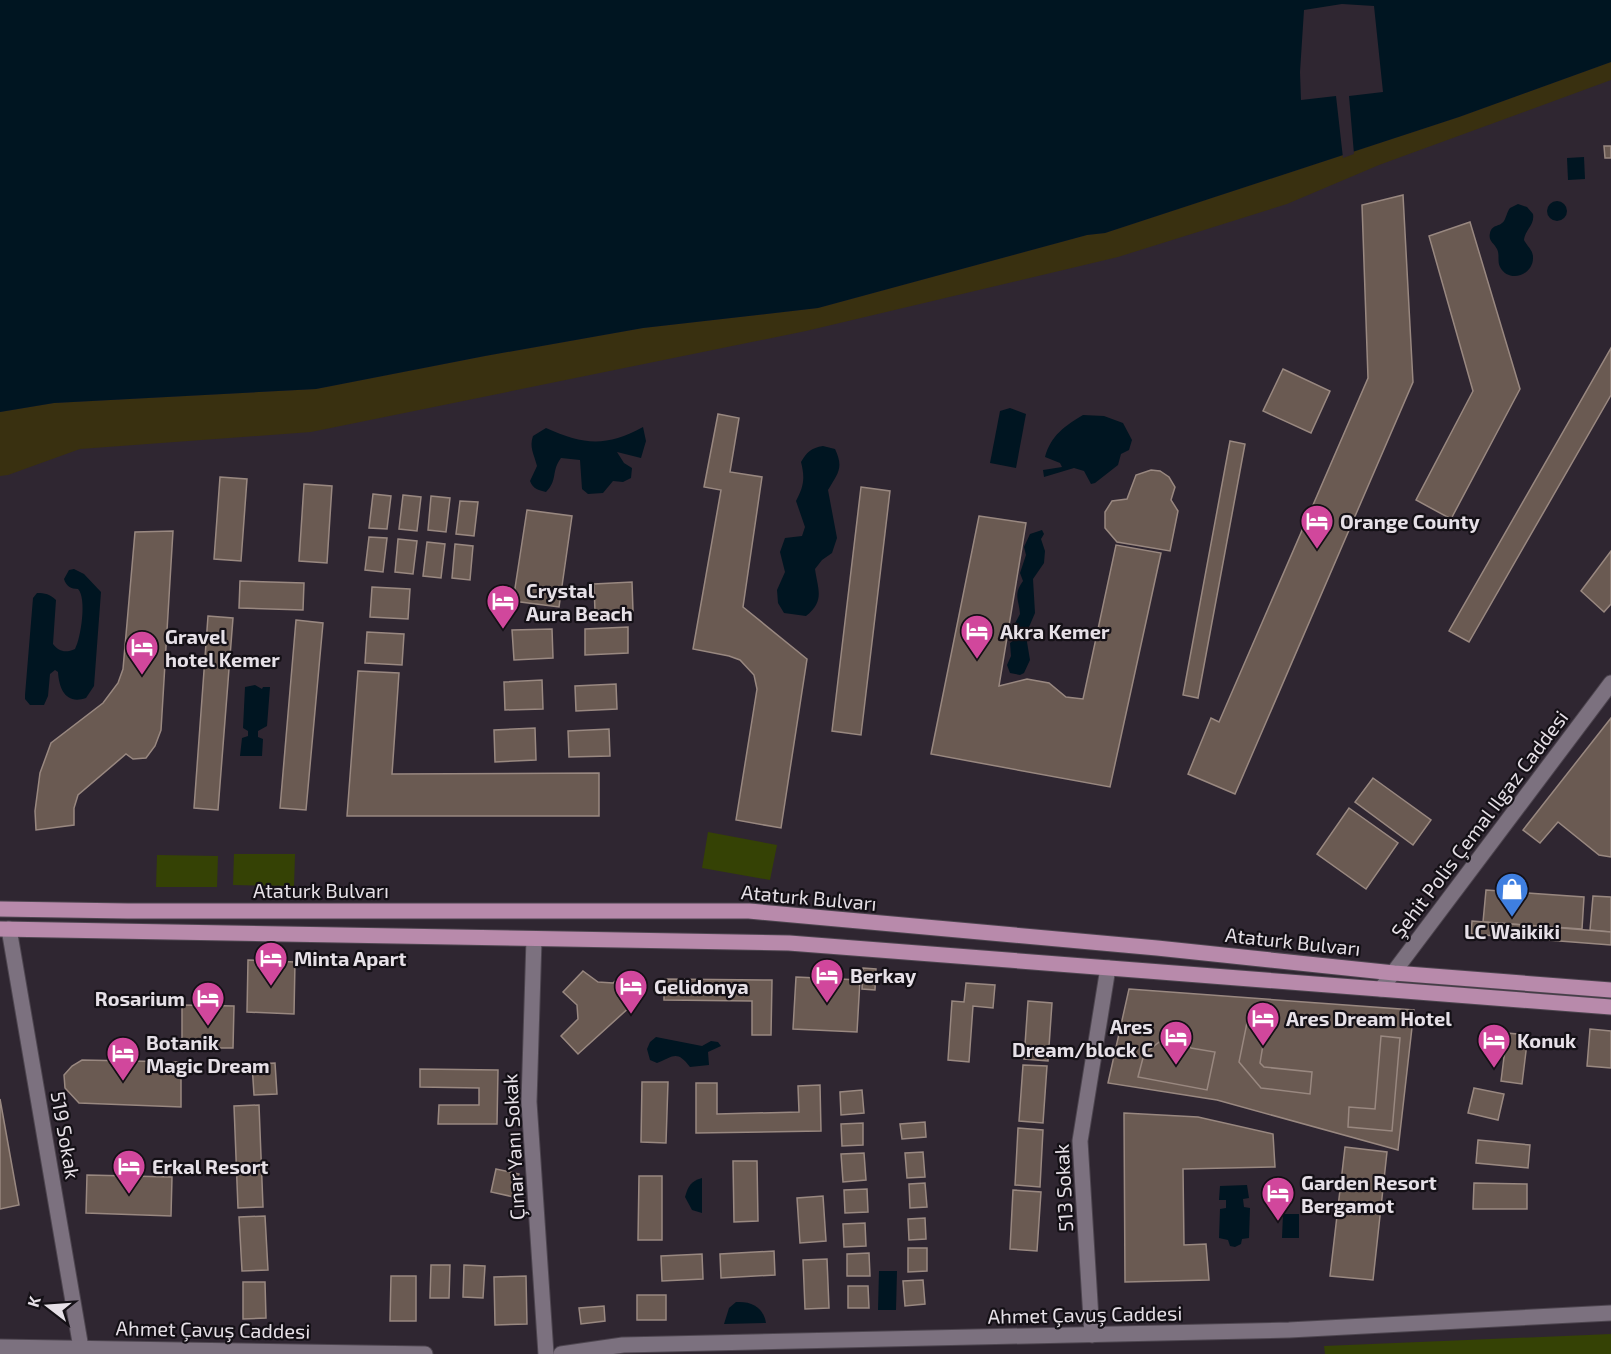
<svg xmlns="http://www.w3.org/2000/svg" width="1611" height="1354" font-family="'Exo 2',sans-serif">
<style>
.green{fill:#354205}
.sand{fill:#393010}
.water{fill:#001521}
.pier{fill:#2f2631}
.building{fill:#6a5a52;stroke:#998880;stroke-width:1.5}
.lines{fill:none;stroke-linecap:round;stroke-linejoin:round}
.minor-casing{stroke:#4d454f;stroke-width:17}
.major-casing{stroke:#4d454f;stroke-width:17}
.minor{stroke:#7c717f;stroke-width:15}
.major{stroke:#b88aab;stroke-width:15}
.labels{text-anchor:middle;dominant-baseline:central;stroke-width:4.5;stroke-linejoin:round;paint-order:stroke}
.poi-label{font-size:20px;font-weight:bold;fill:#e6e0e7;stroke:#141016;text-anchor:start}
.street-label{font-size:20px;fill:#e6e0e7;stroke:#141016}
</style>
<rect width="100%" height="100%" fill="#2f2631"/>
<g class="green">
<path d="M708 832 777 845 770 880 702 868Z"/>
<path d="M234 854H295L294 886 233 885Z"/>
<path d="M157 855 218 856 217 887H156Z"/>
<path d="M1611 1334V1354H1325L1324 1346Z"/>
</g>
<path class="sand" d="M1611 62V80L1379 165 1287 204 1118 257 806 331 311 432 80 449 8 475 0 476V412L54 403 316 389 485 356 643 328 818 308 1087 235 1105 233 1459 117Z"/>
<g class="water">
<path d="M0 0H1611V62L1459 117 1105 233 1087 235 818 308 643 328 485 356 316 389 54 403 0 412Z"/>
<path d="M1584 157 1585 179 1568 180 1567 158Z"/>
<circle cx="1557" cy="211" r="10"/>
<path d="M1518 204 1527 207 1533 214C1535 225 1525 230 1524 240 1527 246 1533 250 1533 257 1534 275 1509 284 1500 267 1497 261 1500 255 1497 249 1494 243 1488 241 1490 233 1492 224 1500 227 1504 221 1506 218 1507 212 1510 208Z"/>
<path d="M1010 408 1026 414 1016 468 990 463 1000 411Z"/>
<path d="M1083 415 1104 416 1123 423 1132 440 1129 450 1121 454 1118 465 1095 483 1091 484 1084 471 1074 468 1044 477 1043 470 1062 467 1060 463 1045 457C1051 435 1065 426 1083 415Z"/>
<path d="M643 427 646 441 641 458 617 452 624 463 632 468 631 478 623 482 613 481 603 493 588 494 582 489 580 460 561 458C551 471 558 480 546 492 538 490 533 489 530 481L537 466C534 454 529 447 533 436L546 428C584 445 606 447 643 427Z"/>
<path d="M823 446 835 449C844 468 838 473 828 490L837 538 832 553 822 560 815 569C818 590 825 601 806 616L784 613 778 603 777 590 785 572 780 552 785 538 802 536 805 527 796 501C804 486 805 478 801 462 807 452 811 448 823 446Z"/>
<path d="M1042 530 1044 534 1041 539 1045 551 1044 563 1033 579 1035 613 1029 627 1027 642 1030 660 1024 673 1020 675 1010 673 1007 665 1011 656 1010 643 1014 640 1013 627 1020 614C1019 599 1013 595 1023 581L1020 573 1026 555 1024 547 1030 534Z"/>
<path d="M74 569 84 574 101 592 94 686 86 698C66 705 59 689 58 672L55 670 50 674 48 696 44 705H30L25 699V695L33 598 37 593C45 593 50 594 56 600L53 644C59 652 66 653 75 649 81 638 87 598 78 589 71 589 66 586 64 579L69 570Z"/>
<path d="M255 685 262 689 263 687H270L267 726 258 731V737L263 739 262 756H240L242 738 248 736V731L243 728 245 687Z"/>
<path d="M656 1037 702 1046 711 1041 718 1042 721 1046 708 1052 709 1065 690 1067C677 1050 674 1056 657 1063L650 1060 647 1049 650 1042Z"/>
<path d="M702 1178V1213L692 1210 685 1197C688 1186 691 1181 702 1178Z"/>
<path d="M1247 1185 1249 1198 1243 1199 1244 1207 1250 1208 1249 1238 1242 1239 1241 1244 1235 1247 1230 1246 1228 1240 1219 1238 1220 1209 1226 1208V1200H1219L1220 1186Z"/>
<path d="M1283 1214H1299V1238H1282Z"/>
<path d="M879 1271H897L896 1310H878Z"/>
<path d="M736 1302C752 1301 763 1307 766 1323L724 1324 729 1308Z"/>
</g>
<path class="pier" d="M1342 4 1374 6 1383 92 1349 96 1354 154 1343 158 1336 96 1301 100 1300 72 1304 10Z"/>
<g class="building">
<path d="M1604 146H1611V158H1605Z"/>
<path d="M1403 195 1413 382 1235 794 1188 774 1211 718 1219 722 1368 378 1362 205Z"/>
<path d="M1470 222 1520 389 1451 519 1416 500 1473 391 1429 236Z"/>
<path d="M1611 348V395L1469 642 1449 631Z"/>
<path d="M1283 369 1330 391 1311 433 1263 411Z"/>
<path d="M718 414 739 418 730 472 762 477 743 607 807 659 781 828 736 820 757 689 754 675 740 660 729 656 693 649 721 490 704 487Z"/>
<path d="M1230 441 1245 444 1198 698 1183 695Z"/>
<path d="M1151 470 1160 471 1169 477 1175 487 1171 500 1178 511 1170 551 1117 542 1105 528V512L1112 501 1127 499 1136 475Z"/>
<path d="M220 477 247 479 241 561 214 559Z"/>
<path d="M304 484 332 486 327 563 299 561Z"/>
<path d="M861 487 890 491 861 735 832 731Z"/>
<path d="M373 494 391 496 387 529 369 528Z"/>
<path d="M403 495 421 497 417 531 399 529Z"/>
<path d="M431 496 450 498 446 532 428 530Z"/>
<path d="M460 501 478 502 474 536 456 534Z"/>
<path d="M527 510 572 516 559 607 513 601Z"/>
<path d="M979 516 1026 523 999 686 1027 679 1049 683 1066 697 1083 699 1116 545 1161 553 1110 787 931 754Z"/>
<path d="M173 531 161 730 155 746 146 758 133 759 126 754 78 795 74 808V825L36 830 35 811 40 773 51 743 103 703 118 683 123 669 135 532Z"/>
<path d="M369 537 387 538 383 572 365 570Z"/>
<path d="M398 539 417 541 413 574 395 572Z"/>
<path d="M427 542 445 544 441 578 423 576Z"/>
<path d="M455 544 473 546 470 580 452 578Z"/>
<path d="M1611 551V604L1604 612 1581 591Z"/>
<path d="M240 581 304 583 303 610 239 608Z"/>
<path d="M632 582 633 611 595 612 594 584Z"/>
<path d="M372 587 410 589 408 619 370 617Z"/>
<path d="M208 616 233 618 218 810 194 808Z"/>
<path d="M296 620 323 623 306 810 280 808Z"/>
<path d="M628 627V653L585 655V629Z"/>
<path d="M552 629 553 658 514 660 512 630Z"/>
<path d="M367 632 404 634 402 665 365 663Z"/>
<path d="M358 671 399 673 392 774 599 773V816H347Z"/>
<path d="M542 680 543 709 505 710 504 682Z"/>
<path d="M616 684 617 709 576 711 575 686Z"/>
<path d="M1611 718V857L1599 855 1558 822 1540 843 1523 830Z"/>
<path d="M535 728 536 760 495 762 494 730Z"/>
<path d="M609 729 610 756 569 757 568 731Z"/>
<path d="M1373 778 1431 820 1413 845 1355 802Z"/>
<path d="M1349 808 1398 843 1366 889 1317 854Z"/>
<path d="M1486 890 1584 897 1582 929 1483 922Z"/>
<path d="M1593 896 1611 897V932L1590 930Z"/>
<path d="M1472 921 1611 932V945L1471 934Z"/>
<path d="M248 960 295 962 294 1014 247 1012Z"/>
<path d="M863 968 876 969 875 990 862 989Z"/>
<path d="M583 971 598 982 613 983 623 974 643 995 578 1054 561 1036 578 1019 577 1005 563 992Z"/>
<path d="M796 977 860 980 857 1032 793 1029Z"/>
<path d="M664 979 772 980 771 1035H752V1001L664 1000Z"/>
<path d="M966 983 995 985 993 1008 973 1006 969 1062 948 1060 952 1001 964 1002Z"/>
<path d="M1129 989 1414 1010 1398 1150 1217 1100 1108 1083Z"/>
<path d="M1028 1001 1052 1003 1048 1061 1024 1059Z"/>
<path d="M182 1005 234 1006 233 1048H182Z"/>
<path d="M1249 1013 1268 1015 1260 1063 1264 1067 1312 1072 1310 1094 1261 1088 1239 1062Z"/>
<path d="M1177 1028 1191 1048 1215 1052 1207 1090 1138 1077 1144 1054Z"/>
<path d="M1590 1029 1611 1031V1068L1587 1066Z"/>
<path d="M1507 1033 1528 1035 1522 1084 1501 1081Z"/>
<path d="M1381 1036 1400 1038 1392 1131 1348 1127 1349 1107 1375 1109Z"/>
<path d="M82 1060 181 1062V1107L79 1103 65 1088 64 1075 72 1066Z"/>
<path d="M275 1063 277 1094 254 1095 252 1064Z"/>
<path d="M1023 1065 1047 1066 1043 1123 1019 1121Z"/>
<path d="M420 1069 498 1070 497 1124H438L439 1105H479V1088L420 1087Z"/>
<path d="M642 1082H668L666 1143 641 1142Z"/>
<path d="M696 1083H717V1114L799 1112 798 1086 820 1085 821 1131 696 1133Z"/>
<path d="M1474 1088 1504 1094 1498 1120 1468 1113Z"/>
<path d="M862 1090 864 1113 841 1115 840 1092Z"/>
<path d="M0 1099 19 1205 0 1209Z"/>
<path d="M259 1105 263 1207 238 1208 234 1106Z"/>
<path d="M1124 1113 1198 1117 1273 1134 1275 1167 1183 1169 1184 1245 1206 1244 1209 1280 1125 1282Z"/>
<path d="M925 1122 926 1137 902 1139 900 1124Z"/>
<path d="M863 1123V1145L842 1146 841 1124Z"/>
<path d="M1018 1128 1043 1130 1040 1187 1015 1185Z"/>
<path d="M1478 1140 1530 1145 1528 1168 1476 1163Z"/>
<path d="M1345 1147 1387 1152 1373 1280 1330 1276Z"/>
<path d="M923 1152 925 1177 907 1178 905 1153Z"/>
<path d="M864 1153 866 1180 843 1182 841 1154Z"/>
<path d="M733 1161H757L758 1221 734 1222Z"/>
<path d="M496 1169 519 1174 514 1197 491 1192Z"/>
<path d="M87 1175 172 1177 171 1216 86 1213Z"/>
<path d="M639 1176H662V1240H638Z"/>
<path d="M925 1183 927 1207 910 1208 909 1184Z"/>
<path d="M1474 1183 1527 1184V1209H1473Z"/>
<path d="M867 1189 868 1212 845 1213 844 1190Z"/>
<path d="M1013 1190 1041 1192 1037 1251 1010 1249Z"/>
<path d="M823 1196 826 1241 800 1243 797 1198Z"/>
<path d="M265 1216 268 1270 242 1271 239 1217Z"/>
<path d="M925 1218 926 1239 909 1240 908 1219Z"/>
<path d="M865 1223 866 1246 844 1247 843 1224Z"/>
<path d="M908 1248H927V1271L908 1272Z"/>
<path d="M774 1251 775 1275 721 1278 720 1254Z"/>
<path d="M869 1253 870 1276H847V1254Z"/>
<path d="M702 1254 703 1279 662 1281 661 1256Z"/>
<path d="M827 1259 829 1308 805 1309 803 1260Z"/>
<path d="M431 1265H450L449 1298H430Z"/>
<path d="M464 1265 485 1266 483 1298 463 1297Z"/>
<path d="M391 1276H416V1321H390Z"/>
<path d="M526 1276 527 1324 495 1325 494 1277Z"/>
<path d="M923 1280 925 1304 905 1306 903 1281Z"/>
<path d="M243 1282H265L266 1318 243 1319Z"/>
<path d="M848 1286H868L869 1308H848Z"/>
<rect x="637" y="1295" width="29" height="25"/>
<path d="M604 1306 605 1321 581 1324 579 1308Z"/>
</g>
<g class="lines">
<g class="minor-casing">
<g id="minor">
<path d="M9 929 81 1348"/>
<path d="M534 939 529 1102 546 1354"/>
<path d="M1381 989 1611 683"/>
<path d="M1092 1335 1080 1141 1108 968"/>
<path d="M0 1347 425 1354"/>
<path d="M561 1354 623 1345 1289 1330 1611 1313"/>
</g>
</g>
<g class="major-casing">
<g id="major">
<path d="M0 909 128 911H749L1157 948 1394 973 1611 990"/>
<path d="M0 929 789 943 1611 1007"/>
</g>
</g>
<use href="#minor" class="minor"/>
<use href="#major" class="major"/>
</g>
<defs>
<g id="hotel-pin" transform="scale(1.725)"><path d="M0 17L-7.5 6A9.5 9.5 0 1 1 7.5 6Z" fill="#d1479c" stroke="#141016"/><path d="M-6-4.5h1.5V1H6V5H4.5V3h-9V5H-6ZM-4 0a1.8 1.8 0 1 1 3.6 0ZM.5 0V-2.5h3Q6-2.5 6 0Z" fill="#fff"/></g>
<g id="shop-pin" transform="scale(1.725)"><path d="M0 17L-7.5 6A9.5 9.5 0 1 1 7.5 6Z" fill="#3f7fe0" stroke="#141016"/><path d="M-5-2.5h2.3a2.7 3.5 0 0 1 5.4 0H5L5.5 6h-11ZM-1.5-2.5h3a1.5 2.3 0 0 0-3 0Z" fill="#fff"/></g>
</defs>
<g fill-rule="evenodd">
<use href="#hotel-pin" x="1317" y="521"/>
<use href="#hotel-pin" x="503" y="601"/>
<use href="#hotel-pin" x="977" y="631"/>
<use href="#hotel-pin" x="142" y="647"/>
<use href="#shop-pin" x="1512" y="889"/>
<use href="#hotel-pin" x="271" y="958"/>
<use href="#hotel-pin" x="827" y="975"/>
<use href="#hotel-pin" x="631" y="986"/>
<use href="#hotel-pin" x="208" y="998"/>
<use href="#hotel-pin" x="1263" y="1018"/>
<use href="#hotel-pin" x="1176" y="1037"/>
<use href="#hotel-pin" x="1494" y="1040"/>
<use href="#hotel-pin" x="123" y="1053"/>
<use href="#hotel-pin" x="129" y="1166"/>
<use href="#hotel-pin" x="1278" y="1193"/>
</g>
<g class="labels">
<g class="poi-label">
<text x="1340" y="521">Orange County</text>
<text x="526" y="590">Crystal<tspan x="526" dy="23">Aura Beach</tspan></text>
<text x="1000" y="631">Akra Kemer</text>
<text x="165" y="636">Gravel<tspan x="165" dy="23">hotel Kemer</tspan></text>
<text x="1512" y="931" text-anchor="middle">LC Waikiki</text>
<text x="294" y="958">Minta Apart</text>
<text x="850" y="975">Berkay</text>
<text x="654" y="986">Gelidonya</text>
<text x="185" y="998" text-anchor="end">Rosarium</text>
<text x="1286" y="1018">Ares Dream Hotel</text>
<text x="1153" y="1026" text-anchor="end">Ares<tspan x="1153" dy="23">Dream/block C</tspan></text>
<text x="1517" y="1040">Konuk</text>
<text x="146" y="1042">Botanik<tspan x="146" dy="23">Magic Dream</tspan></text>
<text x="152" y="1166">Erkal Resort</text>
<text x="1301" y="1182">Garden Resort<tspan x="1301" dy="23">Bergamot</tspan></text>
</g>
<g class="street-label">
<text transform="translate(1479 824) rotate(-53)">Şehit Polis Çemal Ilgaz Caddesi</text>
<text x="321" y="890">Ataturk Bulvarı</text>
<text transform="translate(809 897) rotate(5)">Ataturk Bulvarı</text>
<text transform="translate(1293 941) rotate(6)">Ataturk Bulvarı</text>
<text transform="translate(66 1135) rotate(80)">519 Sokak</text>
<text transform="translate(513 1147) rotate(-93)">Çınar Yanı Sokak</text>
<text transform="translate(1063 1188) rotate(-93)">513 Sokak</text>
<text transform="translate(1085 1314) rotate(-1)">Ahmet Çavuş Caddesi</text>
<text transform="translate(213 1329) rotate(1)">Ahmet Çavuş Caddesi</text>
</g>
</g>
<g transform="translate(48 1306) rotate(287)" stroke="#141016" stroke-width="4.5" paint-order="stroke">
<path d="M0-4.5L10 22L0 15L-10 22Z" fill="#e6e0e7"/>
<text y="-9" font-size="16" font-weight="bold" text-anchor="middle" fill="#e6e0e7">K</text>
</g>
</svg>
